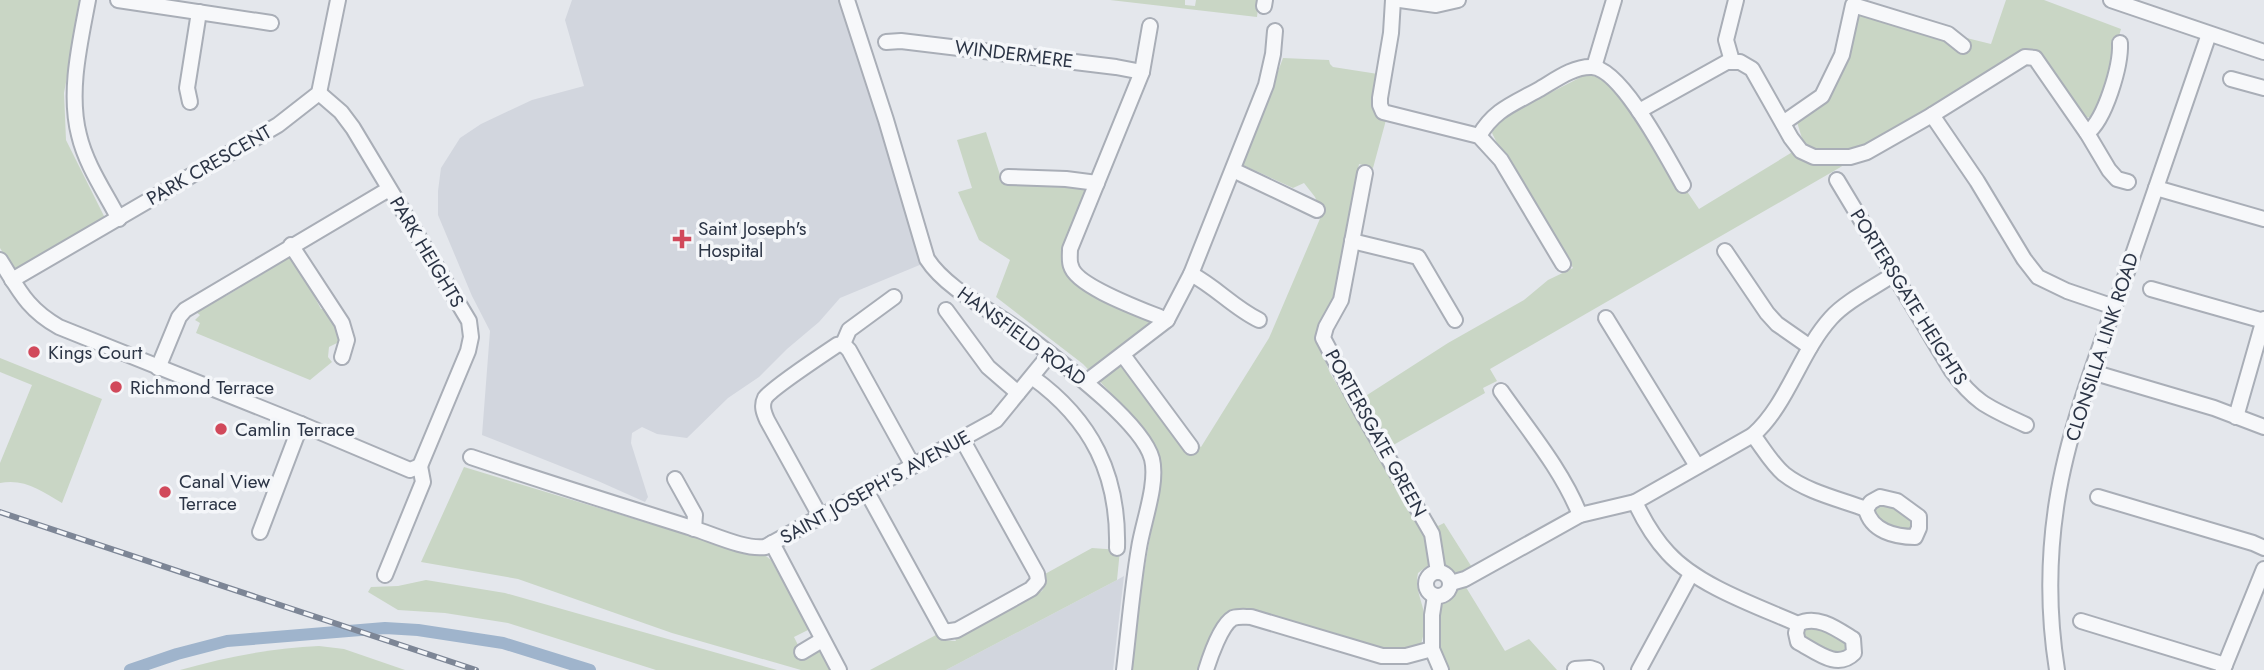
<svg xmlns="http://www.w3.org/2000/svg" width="2264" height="670" font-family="Jost,sans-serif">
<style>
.built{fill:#d2d6de}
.green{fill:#c9d6c5}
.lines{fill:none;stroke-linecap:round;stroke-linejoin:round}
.canal{stroke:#9fb4cc;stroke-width:12}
.minor-casing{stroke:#a9aeb7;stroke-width:18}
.minor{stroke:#f7f8fa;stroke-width:14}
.rail-casing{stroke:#7d8696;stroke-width:6}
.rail{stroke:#f4f6f9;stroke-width:3.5;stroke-dasharray:10;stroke-linecap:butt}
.poi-dot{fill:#d1495b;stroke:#f4f6f9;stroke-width:2.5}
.labels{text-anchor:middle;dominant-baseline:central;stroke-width:7;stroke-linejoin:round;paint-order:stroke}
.street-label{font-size:19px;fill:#2b3445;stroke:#f4f6f9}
.poi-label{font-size:19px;fill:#2b3445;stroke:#f4f6f9;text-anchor:start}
</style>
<rect width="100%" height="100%" fill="#e4e7ec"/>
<g class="built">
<path d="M572 0H840L922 264 840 298 819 322 787 349 759 377 728 398 687 438 657 434 642 427 632 433 631 443 648 497 645 502 598 481 482 435 490 331 472 296 438 215V191L441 168 460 138 481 124 532 100 584 86 565 20Z"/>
<path d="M1124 576 1113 670H946L1117 580Z"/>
</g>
<g class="green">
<path d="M0 0H81L64 93 66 140 105 218 15 272 0 248Z"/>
<path d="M1110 0H1185V5L1195 6 1196 0H1259L1257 17Z"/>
<path d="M2006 0H2044L2121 29 2096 116 2085 118 2050 67 2034 54 2021 56 1839 168 1490 369 1497 381 1483 388 1485 393 1381 452 1424 537 1430 564 1418 573C1414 592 1425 604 1425 623 1425 631 1422 639 1421 646L1399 652 1351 643 1235 611 1203 670H1130L1138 606 1162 469 1153 441 1134 417 1083 364 996 297 1010 260 979 240 958 192 972 188 957 140 986 132 1002 181C1029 179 1060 179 1085 190 1080 210 1069 227 1063 247 1050 288 1116 305 1143 317L1150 323 1148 330 1109 354 1166 417 1201 447 1269 338 1322 214 1315 197 1304 183 1293 188 1243 165 1283 58 1329 60 1330 64 1333 67 1378 74 1372 109 1386 120 1373 168 1359 164 1347 244 1331 305 1318 343 1330 373 1350 406 1448 343 1524 300 1548 280 1573 268 1506 153 1497 143 1492 133 1499 119 1585 75 1600 77 1616 87 1699 209 1804 145 1797 122 1809 111 1855 15 1865 13 1991 44Z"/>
<path d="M289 255 298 263 296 268 306 283H311L314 289 313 294 321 309H326L342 337 341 341 329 347 328 357 332 362 310 380 196 333 200 323 195 320 200 315 193 310 221 294 226 296 241 287V282L247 278 251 281 267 271V267Z"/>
<path d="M0 358 102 399 62 503C42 491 24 478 0 483V463L32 385 0 372Z"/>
<path d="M464 467 750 554 766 556 771 560 806 624 808 630 794 637 803 655 820 648 835 670H801L672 633 518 579 421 562Z"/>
<path d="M1871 502 1910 509 1915 537 1876 526Z"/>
<path d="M1433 518 1438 526 1444 523 1473 569 1459 573 1449 571 1443 562 1429 522Z"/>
<path d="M1092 548 1120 550 1117 580 946 670H870L936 635 943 640 956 641 955 639 1042 591 1047 581 1045 574Z"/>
<path d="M426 580 505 593 777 670H656L508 623 445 613 398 610 368 592 371 587 398 586Z"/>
<path d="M1464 584 1505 651 1529 639 1557 670H1448C1435 632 1426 611 1464 584Z"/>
<path d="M1811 625 1830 633 1849 645 1850 655 1842 658 1809 642 1804 637 1805 628Z"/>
<path d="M319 646 344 649 405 670H180C226 657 272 648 319 646Z"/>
</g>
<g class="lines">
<path class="canal" d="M130 670 177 654 227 641 385 628 418 630 503 643 590 670"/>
<g class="minor-casing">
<g id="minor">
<path d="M88 0C80 43 68 92 79 135 86 165 105 192 119 219"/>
<path d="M118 0 271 23"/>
<path d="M847 0 886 120 927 259C947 290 993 311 1023 333 1055 358 1142 421 1152 459 1158 484 1143 522 1139 548 1132 589 1129 629 1124 670"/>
<path d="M1393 0 1391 33 1380 98V105L1383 112 1479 136 1501 160 1563 264"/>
<path d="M1400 0 1436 5 1458 0"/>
<path d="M2111 0 2264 52"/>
<path d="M1264 6 1265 0"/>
<path d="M1150 26 1142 72 1070 249C1070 254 1069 262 1071 266 1076 287 1146 311 1167 320"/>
<path d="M886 42 901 41 1116 67 1142 72"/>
<path d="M1732 61 1726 40 1736 0"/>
<path d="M1594 67 1614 0"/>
<path d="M2231 79 2264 88"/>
<path d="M319 93 341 112 353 128 469 321 471 337 468 351 420 466"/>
<path d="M190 102 187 88 199 12"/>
<path d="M1639 111 1727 62H1740L1752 69 1791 138 1801 151 1814 157H1850L1867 152 1932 115 2025 57 2035 58 2087 133 2109 170 2117 179 2128 182"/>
<path d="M1932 115 1977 181 2024 259 2038 277 2067 291 2114 307"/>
<path d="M1783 123 1822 96 1842 55 1853 5 1948 34 1963 46"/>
<path d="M2087 133C2105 120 2121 66 2120 43"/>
<path d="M1479 136C1494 110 1513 104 1538 90 1554 81 1573 66 1592 67 1622 69 1668 159 1683 185"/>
<path d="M1233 170 1317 210"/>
<path d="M1365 173 1341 300 1326 327 1323 338 1363 414 1432 534 1438 572"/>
<path d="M1008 177 1066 179 1097 183"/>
<path d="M1837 180 1952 371C1976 404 1990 408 2026 425"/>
<path d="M2156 188 2264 219"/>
<path d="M1352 241 1418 257 1455 320"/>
<path d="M291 245 342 323 347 340 342 357"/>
<path d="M1725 251 1767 313 1777 324 1810 347"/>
<path d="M0 260C19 290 27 309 59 327L301 424 410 470 420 466"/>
<path d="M1191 274C1216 287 1234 308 1259 320"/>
<path d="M12 280 278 125 319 93 338 0"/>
<path d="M2151 289 2264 321"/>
<path d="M946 310 988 367 1018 393"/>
<path d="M1606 318 1697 466"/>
<path d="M843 344 849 350 913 466"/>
<path d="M843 344 849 330 894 297"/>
<path d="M1123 355 1191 447"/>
<path d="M158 368 179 317 185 310 389 189"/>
<path d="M2092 372 2214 408 2264 427"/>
<path d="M1032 377C1092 420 1119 475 1117 548"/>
<path d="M1086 382 1167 320 1191 274 1266 85 1273 54 1275 31"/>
<path d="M1501 391C1529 431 1562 470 1580 515"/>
<path d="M2236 417 2264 319"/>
<path d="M1753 435C1763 448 1772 464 1784 474 1807 492 1839 499 1866 509"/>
<path d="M471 457C545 482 619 505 692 528 712 534 745 550 765 547L996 420 1050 354"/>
<path d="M675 479 695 515 694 529"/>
<path d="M867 492 944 632 957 630 1031 589 1038 581 1037 574 962 439"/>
<path d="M1880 497 1897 501 1919 517V528L1915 537C1895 537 1871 531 1866 509L1871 502Z"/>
<path d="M2098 497 2253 543 2264 548"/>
<path d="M1635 502C1644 521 1654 538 1668 553 1698 586 1757 606 1798 624 1817 614 1837 629 1853 639L1854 653C1837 670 1817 652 1798 642L1796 633 1798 624"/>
<path d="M820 516 767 420C764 413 761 406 765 398 771 389 825 353 837 345L843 344"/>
<path d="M260 532 301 424"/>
<path d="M772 543 839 670"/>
<circle cx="1438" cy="584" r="12"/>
<path d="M385 575 423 482 420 466"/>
<path d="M1451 583 1465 579 1580 515 1635 502 1753 435C1788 404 1800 352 1831 318 1846 301 1875 287 1894 274"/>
<path d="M1435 596 1432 615V649L1441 670"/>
<path d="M2081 621 2225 665"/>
<path d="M802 652 822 640"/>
<path d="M1575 669 1590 668 1596 670"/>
<path d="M1206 670C1210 657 1221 625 1233 618 1239 616 1245 617 1251 617L1382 656H1406L1432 649"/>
<path d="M1639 670 1691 574"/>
<path d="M2057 670C2048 614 2048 558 2057 501 2069 424 2102 343 2128 269 2155 191 2182 112 2209 34"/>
<path d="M2223 670 2264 569"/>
</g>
</g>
<use href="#minor" class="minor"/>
<g class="rail-casing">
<path id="rail" d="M0 512 476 670"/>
</g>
<use href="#rail" class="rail"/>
</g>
<g class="poi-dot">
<path d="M678.5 228.5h7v7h7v7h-7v7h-7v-7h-7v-7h7z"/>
<circle cx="34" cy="352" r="7"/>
<circle cx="116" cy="387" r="7"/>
<circle cx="221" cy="429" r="7"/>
<circle cx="165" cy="492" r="7"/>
</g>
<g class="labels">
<g class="street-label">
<text transform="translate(1014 54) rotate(7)">WINDERMERE</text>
<text transform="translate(209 165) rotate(-30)">PARK CRESCENT</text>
<text transform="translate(427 252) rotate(59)">PARK HEIGHTS</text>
<text transform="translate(1909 297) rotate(58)">PORTERSGATE HEIGHTS</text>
<text transform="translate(1022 336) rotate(36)">HANSFIELD ROAD</text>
<text transform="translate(2102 347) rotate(-72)">CLONSILLA LINK ROAD</text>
<text transform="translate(1376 433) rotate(61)">PORTERSGATE GREEN</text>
<text transform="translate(875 487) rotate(-29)">SAINT JOSEPH'S AVENUE</text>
</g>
<g class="poi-label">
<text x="698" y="228">Saint Joseph's<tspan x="698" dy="22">Hospital</tspan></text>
<text x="48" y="352">Kings Court</text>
<text x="130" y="387">Richmond Terrace</text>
<text x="235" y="429">Camlin Terrace</text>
<text x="179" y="481">Canal View<tspan x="179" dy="22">Terrace</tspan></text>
</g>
</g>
</svg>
